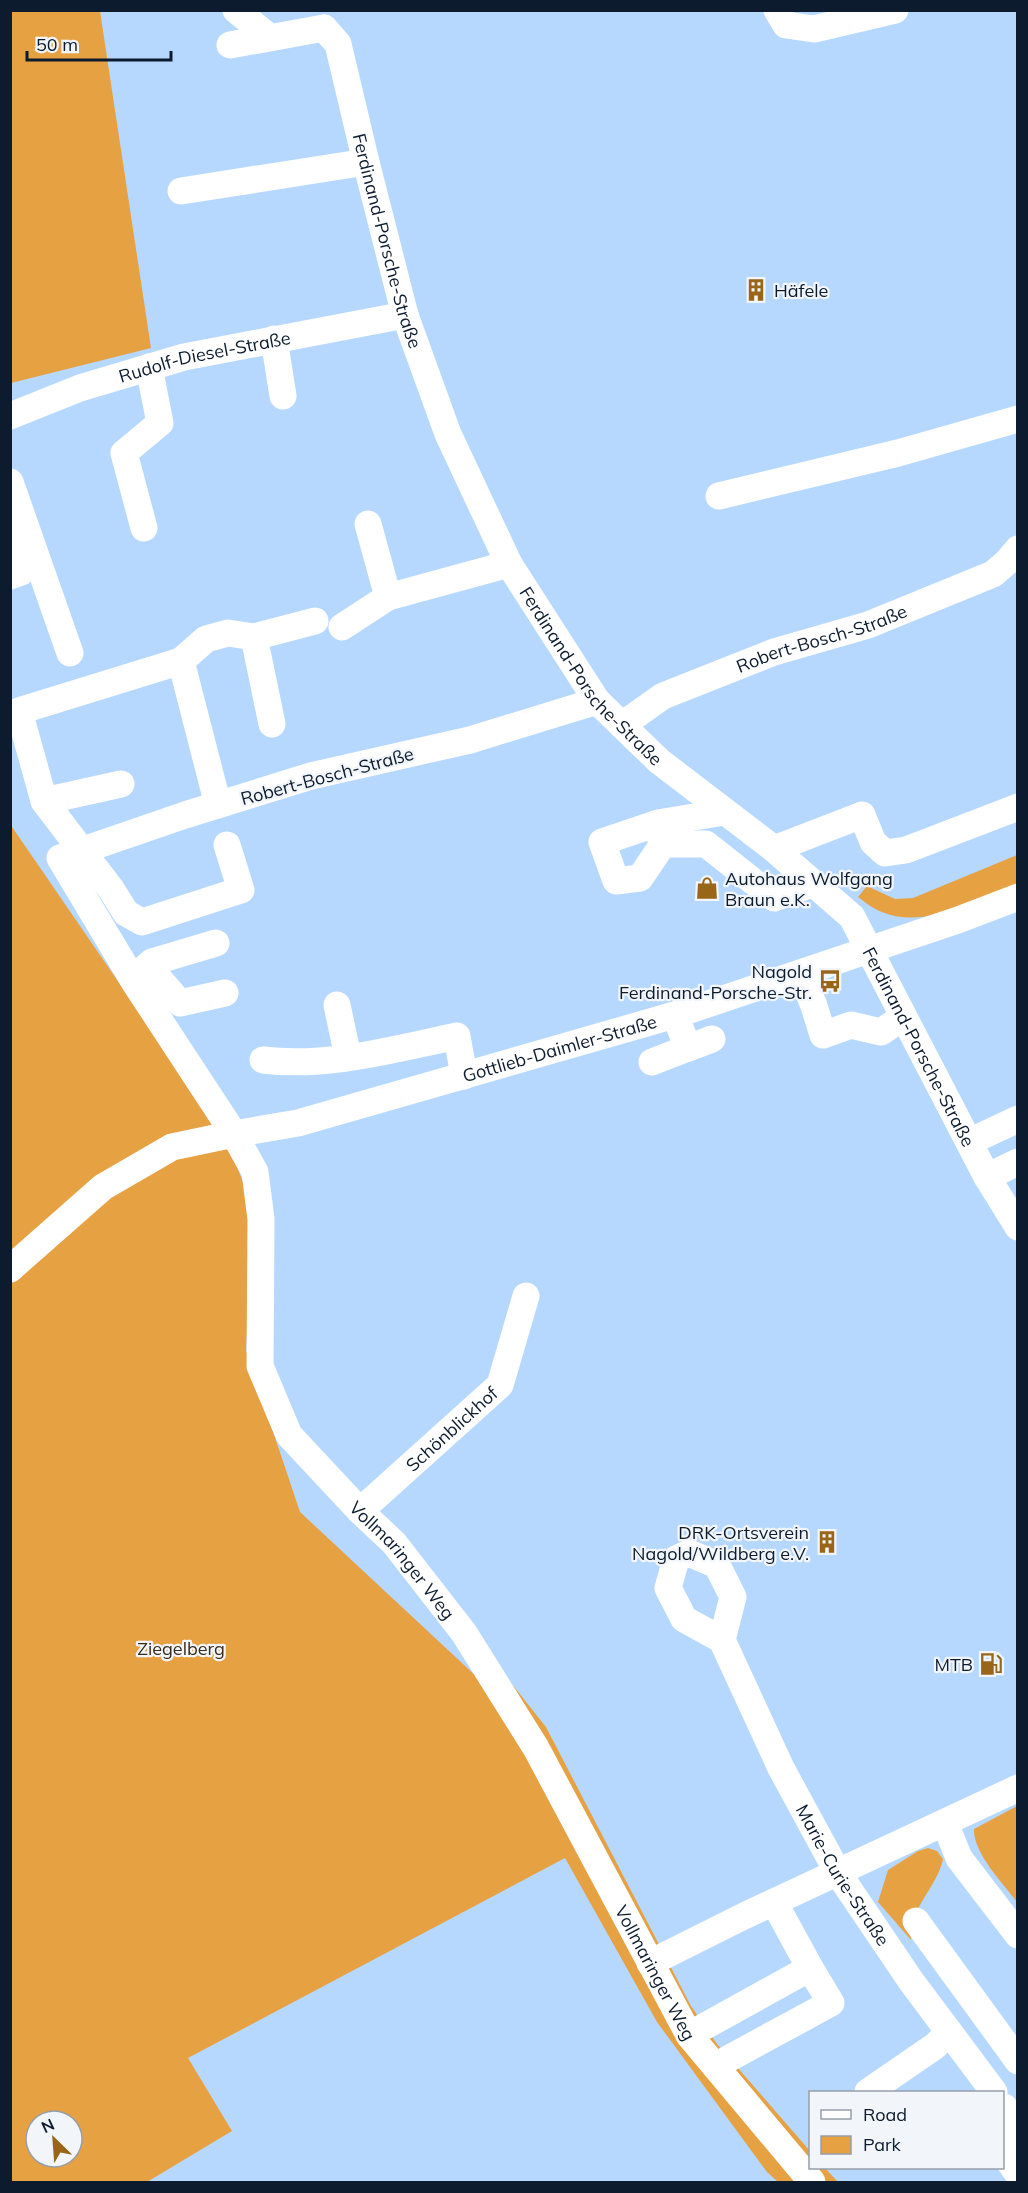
<svg xmlns="http://www.w3.org/2000/svg" width="1028" height="2193" font-family="Mulish,sans-serif">
<style>
.green{fill:#e6a143;fill-rule:evenodd}
.lines{fill:none;stroke-linecap:round;stroke-linejoin:round}
.minor{stroke:#fff;stroke-width:27}
.labels{text-anchor:middle;dominant-baseline:central;stroke-width:4.5;stroke-linejoin:round;paint-order:stroke}
.street-label{font-size:18px;fill:#0c1c2e;stroke:#f2f6fb}
.poi-label{font-size:18px;fill:#0c1c2e;stroke:#f2f6fb;text-anchor:end}
.park-label{font-size:18px;fill:#392b19;stroke:#f2f6fb}
</style>
<rect width="100%" height="100%" fill="#b6d8ff"/>
<g class="green">
<path d="M10 11H100L151 348 11 383Z"/>
<path d="M10 824 135 1006 220 1123 253 1208 246 1351 300 1512 478 1678 492 1659 546 1727 691 2006 717 2044 810 2151V2168H825L838 2182H778L767 2172 657 2022 565 1858 188 2058 232 2131 147 2182H11ZM36 2121H72V2157H36Z"/>
<path d="M1017 855V886C978 900 923 930 882 912 873 909 865 902 858 897L867 886 895 899 913 898Z"/>
<path d="M1017 1806V1902C1003 1883 973 1853 974 1829Z"/>
<path d="M928 1848 937 1851 943 1859C937 1888 908 1909 911 1940L878 1902 888 1870 918 1851Z"/>
</g>
<g class="lines">
<g class="minor">
<path d="M236 10 269 37"/>
<path d="M777 10 786 25 814 29 895 10"/>
<path id="s1" d="M324 28 338 44 366 162 405 315 448 434 509 564 597 701 659 761 774 849 852 917 987 1177 1018 1227"/>
<path d="M230 45 324 28"/>
<path d="M181 191 366 162"/>
<path d="M274 339 283 396"/>
<path id="s2" d="M10 416 80 388 184 357 405 315"/>
<path d="M10 482 70 653"/>
<path d="M719 496 898 453 1018 419"/>
<path d="M368 524 388 597 509 564"/>
<path d="M144 528 124 453 160 423 149 367"/>
<path d="M10 538 21 572 10 576"/>
<path d="M342 627 388 597"/>
<path d="M254 637 272 724"/>
<path d="M181 661 206 639 228 633 254 637 315 621"/>
<path id="s3" d="M597 701 470 740 311 776 185 815 60 858 135 983 234 1134 255 1172 261 1219 260 1366 289 1435 360 1511 394 1543 464 1633 536 1748 689 2035 812 2182"/>
<path id="s4" d="M622 725 663 696 774 652 868 625 993 574 1007 562 1018 549"/>
<path d="M121 784 44 801 19 711 181 661 218 805"/>
<path d="M44 801 111 889 126 913 142 922 241 890 227 845"/>
<path d="M655 825 663 844 640 878 616 881 602 842 658 823 724 812"/>
<path d="M663 844H706L774 898 814 883"/>
<path d="M774 849 862 815 873 842 885 853 906 850 1018 807"/>
<path d="M148 966 180 1003 225 993"/>
<path d="M801 973 814 1006 823 1035 851 1025 881 1032 903 1017"/>
<path d="M136 976 152 962 216 943"/>
<path d="M337 1005 348 1057"/>
<path d="M688 1048 712 1039"/>
<path d="M263 1060C328 1068 394 1049 457 1036L464 1076"/>
<path d="M652 1062 688 1048 675 1015"/>
<path d="M969 1142 1018 1119"/>
<path d="M987 1177 1018 1162"/>
<path id="s5" d="M10 1269 103 1187 172 1147 234 1134 298 1123 678 1014 958 920 1018 897"/>
<path id="s6" d="M360 1511 500 1385 526 1296"/>
<path id="s7" d="M722 1640 684 1619 668 1588 676 1559 689 1553 717 1565 733 1597 722 1640 781 1768 838 1873 911 1981 994 2092"/>
<path d="M945 1823 959 1858 1018 1935"/>
<path d="M916 1921 1018 2061"/>
<path d="M650 1963 744 1916 1018 1788"/>
<path d="M689 2035 810 1968 774 1902"/>
<path d="M715 2066 831 2003 810 1968"/>
<path d="M868 2092 935 2046 949 2032"/>
<path d="M1004 2107 1006 2157 1018 2174"/>
</g>
</g>
<defs>
<g id="building-bare" transform="scale(1.8)"><path d="M-4-6H4V6H1V3H-1V6H-4ZM-2.5-4.3h1.7v1.8h-1.7ZM.8-4.3h1.7v1.8H.8ZM-2.5-1h1.7V.8h-1.7ZM.8-1h1.7V.8H.8Z" fill="#986519" stroke="#f2f6fb" stroke-width="2.5" paint-order="stroke"/></g>
<g id="shop-bare" transform="scale(1.8)"><path d="M-5-2.5h2.3a2.7 3.5 0 0 1 5.4 0H5L5.5 6h-11ZM-1.5-2.5h3a1.5 2.3 0 0 0-3 0Z" fill="#986519" stroke="#f2f6fb" stroke-width="2.5" paint-order="stroke"/></g>
<g id="bus-bare" transform="scale(1.8)"><path d="M-5-6H5V4H4V6H2V4H-2V6H-4V4H-5ZM-3.5-4V0h7V-4ZM-3.5 1.2v1.5H-2V1.2ZM2 1.2v1.5H3.5V1.2Z" fill="#986519" stroke="#f2f6fb" stroke-width="2.5" paint-order="stroke"/></g>
<g id="fuel-bare" transform="scale(1.8)"><path d="M-5.5-6h7V0h2V4h1.3V-2.5L3-4.5l.8-.8L6-3V5H2.5V1h-1V6h-7ZM-4.2-4.7v3.2H.2V-4.7Z" fill="#986519" stroke="#f2f6fb" stroke-width="2.5" paint-order="stroke"/></g>
</defs>
<g fill-rule="evenodd">
<use href="#building-bare" x="756" y="290"/>
<use href="#shop-bare" x="707" y="888"/>
<use href="#bus-bare" x="830" y="981"/>
<use href="#building-bare" x="827" y="1542"/>
<use href="#fuel-bare" x="991" y="1664"/>
</g>
<g class="labels">
<g class="street-label">
<text stroke="none"><textPath href="#s1" startOffset="224">Ferdinand-Porsche-Straße</textPath></text>
<text stroke="none"><textPath href="#s2" startOffset="204">Rudolf-Diesel-Straße</textPath></text>
<text stroke="none"><textPath href="#s4" startOffset="219">Robert-Bosch-Straße</textPath></text>
<text stroke="none"><textPath href="#s1" startOffset="710">Ferdinand-Porsche-Straße</textPath></text>
<text transform="translate(327 776) rotate(-15)">Robert-Bosch-Straße</text>
<text stroke="none"><textPath href="#s1" startOffset="1214">Ferdinand-Porsche-Straße</textPath></text>
<text stroke="none"><textPath href="#s5" startOffset="604">Gottlieb-Daimler-Straße</textPath></text>
<text stroke="none"><textPath href="#s6" startOffset="123">Schönblickhof</textPath></text>
<text stroke="none"><textPath href="#s3" startOffset="1368">Vollmaringer Weg</textPath></text>
<text stroke="none"><textPath href="#s7" startOffset="498">Marie-Curie-Straße</textPath></text>
<text stroke="none"><textPath href="#s3" startOffset="1854">Vollmaringer Weg</textPath></text>
</g>
<g class="poi-label">
<text x="774" y="290" text-anchor="start">Häfele</text>
<text x="725" y="878" text-anchor="start">Autohaus Wolfgang<tspan x="725" dy="21">Braun e.K.</tspan></text>
<text x="812" y="971">Nagold<tspan x="812" dy="21">Ferdinand-Porsche-Str.</tspan></text>
<text x="809" y="1532">DRK-Ortsverein<tspan x="809" dy="21">Nagold/Wildberg e.V.</tspan></text>
<text x="973" y="1664">MTB</text>
</g>
<g class="park-label">
<text x="181" y="1648">Ziegelberg</text>
</g>
</g>
<rect width="1028" height="2193" fill="none" stroke="#0c1c2e" stroke-width="24"/>
<rect x="809" y="2091" width="195" height="78" fill="#f2f6fb" stroke="#969fa9" stroke-width="1.5"/>
<rect x="821" y="2110" width="30" height="9" fill="#ffffff" stroke="#969fa9" stroke-width="1.5"/>
<text x="863" y="2121" font-size="18" fill="#0c1c2e">Road</text>
<rect x="821" y="2136" width="30" height="18" fill="#e6a143" stroke="#969fa9" stroke-width="1.5"/>
<text x="863" y="2151" font-size="18" fill="#0c1c2e">Park</text>
<g transform="translate(54 2139) rotate(335)"><circle r="28" fill="#f2f6fb" stroke="#969fa9" stroke-width="1.5"/>
<path d="M0-4.5L10 22L0 15L-10 22Z" fill="#986519"/>
<text y="-9" font-size="16" font-weight="bold" text-anchor="middle" fill="#0c1c2e">N</text>
</g>
<path d="M27 51v9h144v-9" fill="none" stroke="#0c1c2e" stroke-width="3"/>
<text x="36" y="51" font-size="18" fill="#0c1c2e" stroke="#f2f6fb" stroke-width="4.5" paint-order="stroke">50 m</text>
</svg>
